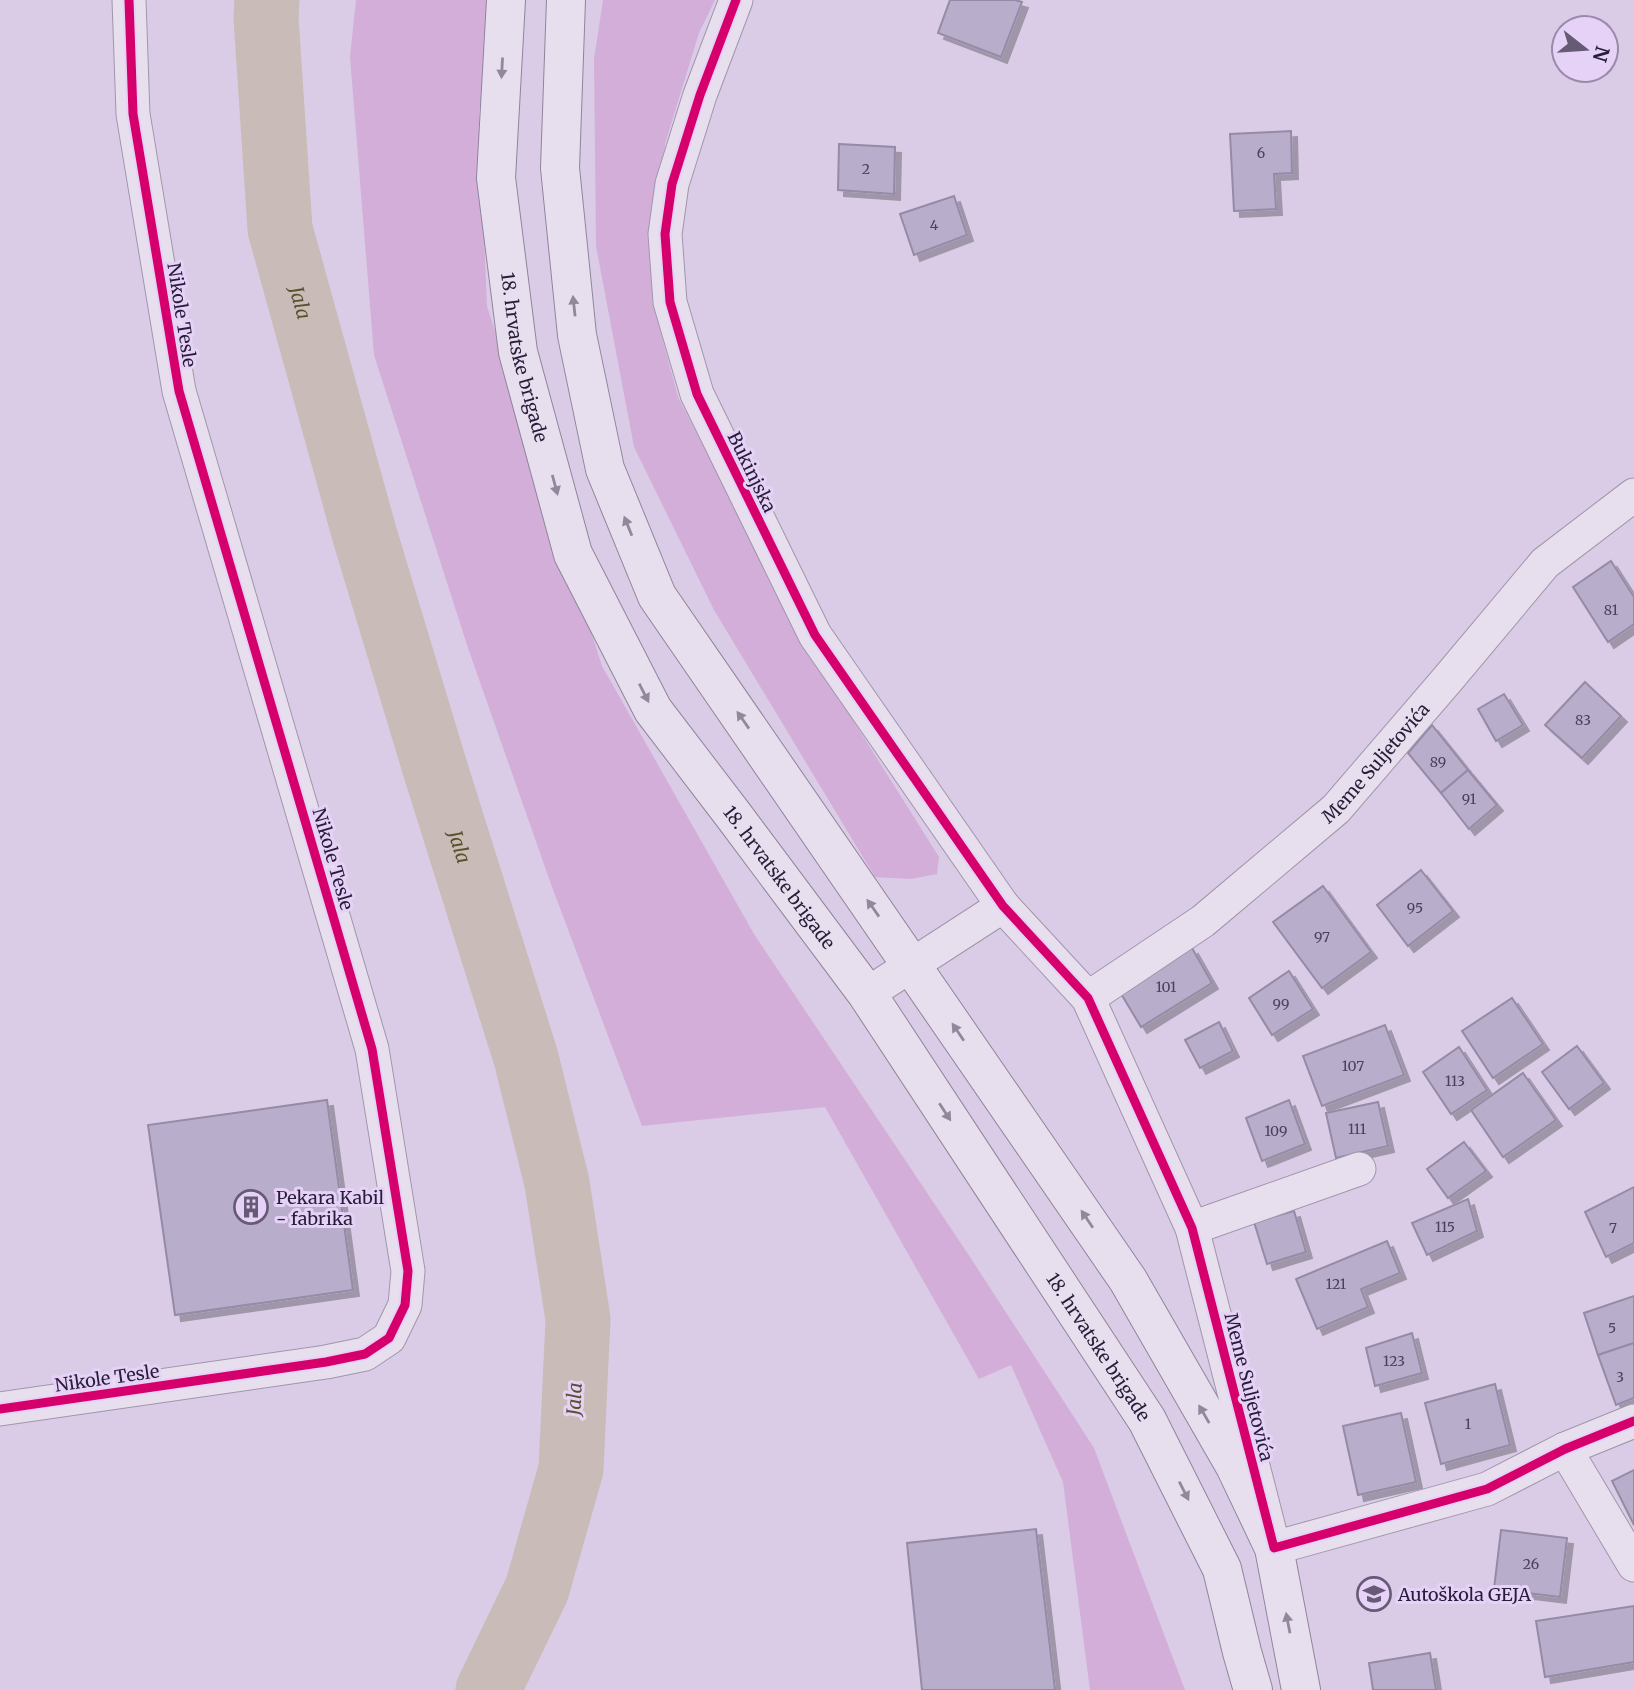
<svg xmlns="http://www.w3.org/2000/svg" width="1634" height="1690" font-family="Merriweather,serif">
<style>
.green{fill:#d3aed9}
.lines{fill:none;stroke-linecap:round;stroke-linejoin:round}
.river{stroke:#c9bcb8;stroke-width:65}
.building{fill:#b8adca;stroke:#958ba6;stroke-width:2;filter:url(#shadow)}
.minor-casing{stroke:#a096ab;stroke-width:35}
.secondary-casing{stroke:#8f859b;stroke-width:40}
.minor{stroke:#e7dfed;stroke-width:33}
.secondary{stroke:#e7dfed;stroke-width:38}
.cycleway-casing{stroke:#e7d2f7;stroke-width:13}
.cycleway{stroke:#d6006c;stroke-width:9}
.oneway{fill:#91889c}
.labels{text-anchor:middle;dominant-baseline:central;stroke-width:6;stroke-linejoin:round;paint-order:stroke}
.number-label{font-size:14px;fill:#4b415e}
.street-label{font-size:18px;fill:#271d3a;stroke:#e7d2f7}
.poi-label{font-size:18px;fill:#271d3a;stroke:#e7d2f7;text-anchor:start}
.water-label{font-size:19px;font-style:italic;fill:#5a502c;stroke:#e7d2f7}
</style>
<defs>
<filter id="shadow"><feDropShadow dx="6" dy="6" stdDeviation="0" flood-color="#0004"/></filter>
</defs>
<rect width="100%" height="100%" fill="#dacce6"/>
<g class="green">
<path d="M356 0H497L479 112 487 306 602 666 754 934 970 1257 1094 1448 1185 1690H1090L1063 1482 1011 1365 979 1379 825 1107 642 1126 552 887 468 648 374 355 350 57Z"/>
<path d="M603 0H715L699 33 665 144 652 300 678 397 802 639 939 857 937 874 911 879 875 877 714 610 634 447 596 246 594 59Z"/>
</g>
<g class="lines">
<path class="river" id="s1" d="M267 0 266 18 280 229 365 536 434 765 526 1058 557 1183 578 1319 571 1469 537 1589 488 1690"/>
</g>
<g class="building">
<path d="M950 0H1015L1022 2 1001 57 938 33Z"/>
<path d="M1291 131 1292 173 1274 174 1276 209 1234 211 1230 134Z"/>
<path d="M839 144 895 147 894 194 838 190Z"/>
<path d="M954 196 967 235 914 255 900 214Z"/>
<path d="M1611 561 1634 597V624L1608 642 1573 587Z"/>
<path d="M1585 682 1621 716 1582 758 1545 725Z"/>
<path d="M1504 694 1523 725 1496 741 1478 709Z"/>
<path d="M1432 725 1468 770 1441 793 1408 753Z"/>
<path d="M1468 770 1497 805 1469 829 1441 793Z"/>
<path d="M1421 870 1453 911 1408 946 1377 905Z"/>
<path d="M1323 886 1371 952 1322 988 1273 922Z"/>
<path d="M1192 948 1212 983 1141 1027 1120 992Z"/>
<path d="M1289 971 1313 1009 1272 1035 1249 998Z"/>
<path d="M1512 998 1543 1044 1493 1078 1462 1031Z"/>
<path d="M1219 1022 1233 1051 1200 1068 1185 1040Z"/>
<path d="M1385 1025 1404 1075 1322 1106 1303 1056Z"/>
<path d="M1577 1046 1604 1083 1569 1109 1542 1072Z"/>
<path d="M1459 1047 1487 1090 1451 1114 1423 1072Z"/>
<path d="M1523 1073 1556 1120 1503 1157 1471 1110Z"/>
<path d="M327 1100 353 1290 175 1315 148 1125Z"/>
<path d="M1289 1100 1305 1144 1262 1161 1246 1118Z"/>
<path d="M1378 1102 1388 1146 1336 1158 1326 1113Z"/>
<path d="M1464 1142 1486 1171 1448 1198 1427 1169Z"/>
<path d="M1634 1187V1243L1606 1257 1585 1212Z"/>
<path d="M1468 1199 1477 1231 1427 1255 1412 1223Z"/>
<path d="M1294 1211 1306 1252 1267 1264 1254 1222Z"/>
<path d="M1387 1241 1400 1273 1361 1289 1368 1307 1317 1329 1296 1279Z"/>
<path d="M1634 1296V1343L1598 1355 1584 1313Z"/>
<path d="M1412 1333 1422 1373 1375 1386 1366 1348Z"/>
<path d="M1634 1343V1398L1616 1405 1598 1355Z"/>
<path d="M1495 1384 1510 1445 1441 1464 1425 1403Z"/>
<path d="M1401 1413 1416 1482 1358 1495 1343 1426Z"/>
<path d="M1634 1470V1525L1612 1481Z"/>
<path d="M1036 1529 1055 1690H922L907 1543Z"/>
<path d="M1501 1530 1567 1538 1560 1597 1494 1589Z"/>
<path d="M1634 1606V1662L1545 1677 1536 1621Z"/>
<path d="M1430 1653 1436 1690H1373L1369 1663Z"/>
</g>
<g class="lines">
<g class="minor-casing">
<g id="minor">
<path d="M736 0 700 95 672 184 665 234 670 302 697 394 815 635 1003 906 1088 998 1192 1228 1274 1548 1487 1489 1565 1449 1634 1421"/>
<path d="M867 994 1003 906"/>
<path id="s2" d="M1088 998 1203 921 1336 809 1447 680 1545 563 1634 495"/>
<path d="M1192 1228 1359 1169"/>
<path d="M0 1409 326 1362 365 1354 389 1338 405 1305 408 1271 372 1049 179 391 133 114 129 0"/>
<path d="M1565 1449 1634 1565"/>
</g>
</g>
<g class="secondary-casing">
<g id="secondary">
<path id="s3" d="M506 0 496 178 518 352 573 554 653 710 734 816 867 994 1147 1420 1222 1569 1242 1652 1253 1690"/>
<path d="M566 0 560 168 577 335 605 469 657 596 1128 1280 1235 1466 1274 1548 1301 1690"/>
</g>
</g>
<use href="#minor" class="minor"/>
<use href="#secondary" class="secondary"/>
<g class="cycleway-casing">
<g id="cycleway">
<path d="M736 0 700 95 672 184 665 234 670 302 697 394 815 635 1003 906 1088 998 1192 1228 1274 1548 1487 1489 1565 1449 1634 1421"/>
<path d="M0 1409 326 1362 365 1354 389 1338 405 1305 408 1271 372 1049 179 391 133 114 129 0"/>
</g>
</g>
<use href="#cycleway" class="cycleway"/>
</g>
<defs><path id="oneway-solid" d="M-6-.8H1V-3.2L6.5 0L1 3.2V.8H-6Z" transform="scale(1.75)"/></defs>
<g class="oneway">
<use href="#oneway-solid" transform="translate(502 68) rotate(93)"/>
<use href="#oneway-solid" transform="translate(574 306) rotate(-96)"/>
<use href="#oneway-solid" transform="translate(555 485) rotate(75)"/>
<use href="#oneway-solid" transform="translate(628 526) rotate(-112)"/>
<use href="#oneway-solid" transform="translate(644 693) rotate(63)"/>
<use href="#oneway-solid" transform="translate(743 720) rotate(-125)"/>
<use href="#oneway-solid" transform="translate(873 908) rotate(-125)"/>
<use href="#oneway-solid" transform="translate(958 1032) rotate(-124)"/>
<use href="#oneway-solid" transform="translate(945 1112) rotate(57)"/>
<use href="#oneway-solid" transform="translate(1087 1219) rotate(-124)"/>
<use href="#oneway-solid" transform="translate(1204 1414) rotate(-120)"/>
<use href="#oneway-solid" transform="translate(1184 1491) rotate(63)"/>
<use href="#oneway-solid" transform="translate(1288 1623) rotate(-101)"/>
</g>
<defs>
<g id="building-ring" transform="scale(1.75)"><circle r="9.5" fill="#e7d2f7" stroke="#665a76" stroke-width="1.5"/><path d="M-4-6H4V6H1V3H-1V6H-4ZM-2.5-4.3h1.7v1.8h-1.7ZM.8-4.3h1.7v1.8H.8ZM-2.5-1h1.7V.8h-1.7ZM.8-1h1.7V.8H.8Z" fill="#665a76"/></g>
<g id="school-ring" transform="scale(1.75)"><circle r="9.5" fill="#e7d2f7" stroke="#665a76" stroke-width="1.5"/><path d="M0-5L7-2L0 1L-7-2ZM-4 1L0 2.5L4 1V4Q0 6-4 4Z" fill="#665a76"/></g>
</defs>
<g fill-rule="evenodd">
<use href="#building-ring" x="251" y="1207"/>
<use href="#school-ring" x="1374" y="1594"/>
</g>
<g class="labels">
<g class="number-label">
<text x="1261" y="153">6</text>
<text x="866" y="169">2</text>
<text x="934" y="225">4</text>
<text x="1611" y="610">81</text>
<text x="1583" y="720">83</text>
<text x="1438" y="762">89</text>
<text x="1469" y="799">91</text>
<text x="1415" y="908">95</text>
<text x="1322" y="937">97</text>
<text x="1166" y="987">101</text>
<text x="1281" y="1004">99</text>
<text x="1353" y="1066">107</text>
<text x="1455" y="1081">113</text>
<text x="1357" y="1129">111</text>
<text x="1276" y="1131">109</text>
<text x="1445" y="1227">115</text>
<text x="1613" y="1228">7</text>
<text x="1336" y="1284">121</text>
<text x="1612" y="1328">5</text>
<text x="1394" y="1361">123</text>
<text x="1620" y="1377">3</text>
<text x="1468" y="1424">1</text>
<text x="1531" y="1564">26</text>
</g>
<g class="street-label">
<text transform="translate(182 315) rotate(81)">Nikole Tesle</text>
<text stroke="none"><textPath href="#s3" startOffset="360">18. hrvatske brigade</textPath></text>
<text transform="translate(752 472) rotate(64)">Bukinjska</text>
<text stroke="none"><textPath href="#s2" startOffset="373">Meme Suljetovića</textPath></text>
<text transform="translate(333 859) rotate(74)">Nikole Tesle</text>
<text stroke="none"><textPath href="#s3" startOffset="948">18. hrvatske brigade</textPath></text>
<text stroke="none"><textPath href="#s3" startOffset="1516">18. hrvatske brigade</textPath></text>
<text transform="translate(107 1378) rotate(-8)">Nikole Tesle</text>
<text transform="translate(1249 1387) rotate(76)">Meme Suljetovića</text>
</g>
<g class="poi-label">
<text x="276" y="1197">Pekara Kabil<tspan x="276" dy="21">- fabrika</tspan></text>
<text x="1398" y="1594">Autoškola GEJA</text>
</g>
<g class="water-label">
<text stroke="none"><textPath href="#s1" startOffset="306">Jala</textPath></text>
<text stroke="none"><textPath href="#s1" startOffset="873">Jala</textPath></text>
<text transform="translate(574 1399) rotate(-87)">Jala</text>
</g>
</g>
<g transform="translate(1585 49) rotate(107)"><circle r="33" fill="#e7d2f7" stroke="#9a8aab" stroke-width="2"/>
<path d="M0-5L12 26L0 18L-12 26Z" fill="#665a76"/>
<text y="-10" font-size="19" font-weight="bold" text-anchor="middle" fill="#271d3a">N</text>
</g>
</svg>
